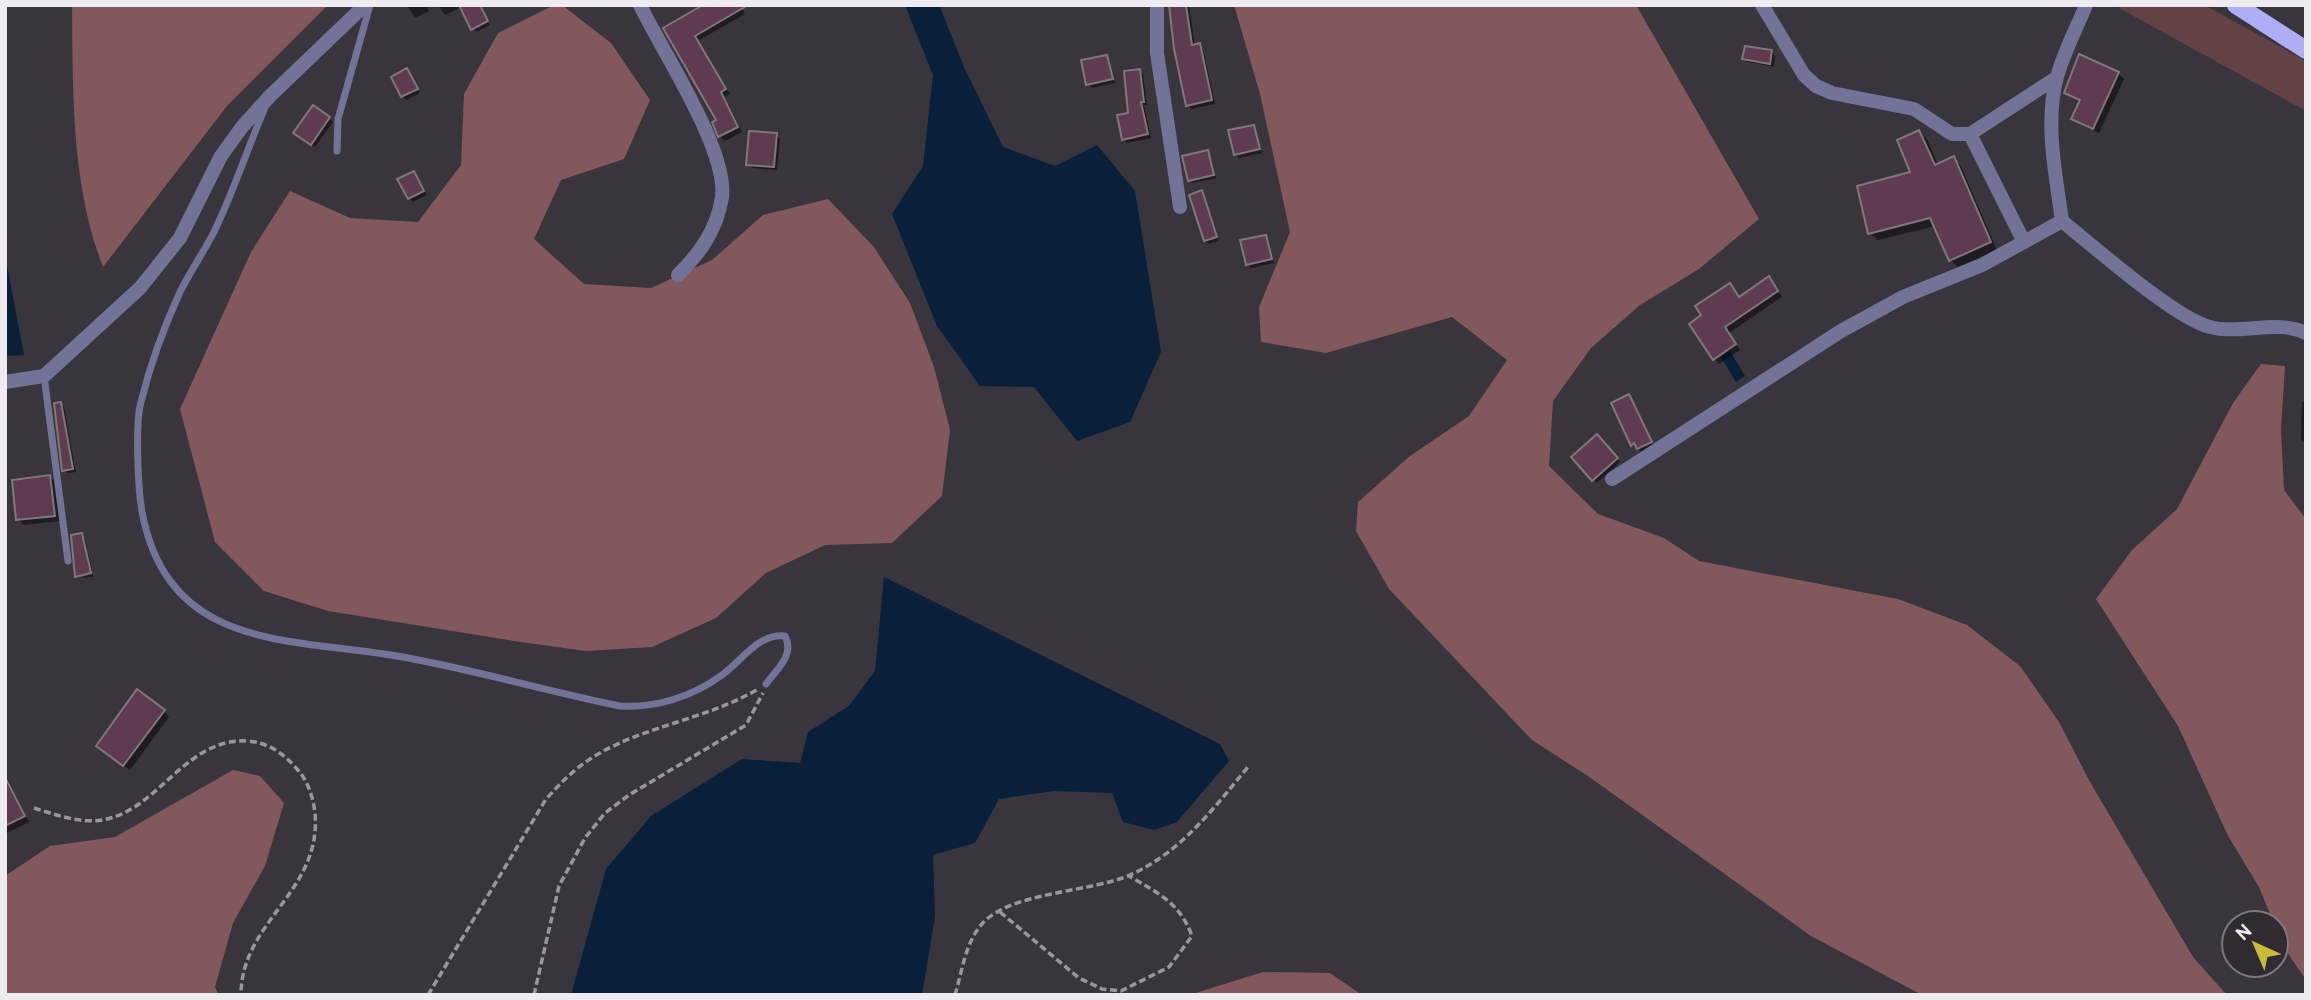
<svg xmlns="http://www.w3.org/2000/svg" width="2311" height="1000" font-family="Overpass,sans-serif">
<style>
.green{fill:#624245}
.forest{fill:#83585c}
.water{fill:#08203a}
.shadow{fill:#0007}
.building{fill:#5e3b50;stroke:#7f777b;stroke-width:2}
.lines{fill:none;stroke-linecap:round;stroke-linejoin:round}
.path{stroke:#99969c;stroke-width:3.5;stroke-dasharray:7 3.5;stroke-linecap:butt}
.service{stroke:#727396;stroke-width:7}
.minor{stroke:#727396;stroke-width:14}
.primary{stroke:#adaef4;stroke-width:18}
</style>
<rect width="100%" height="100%" fill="#39353c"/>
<path class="green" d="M2120 5H2204L2306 61V111L2119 8Z"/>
<g class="forest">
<path d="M72 5H328L227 106 103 267C71 184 73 93 72 5Z"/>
<path d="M554 5H562L611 43 650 100 624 159 561 180 534 239 584 284 651 288 712 260 763 215 828 199 874 247 910 303 934 367 950 430 942 496 892 543 825 545 766 573 716 618 652 647 586 651 521 642 328 611 264 591 215 542 180 409 251 252 290 191 350 218 418 222 461 165 464 94 498 33Z"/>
<path d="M1234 5H1636L1759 219 1699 269 1640 305 1591 348 1553 401 1549 466 1598 514 1664 538 1699 561 1898 599 1967 625 2020 666 2059 722 2090 782 2193 957 2227 995H1922L1811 936 1588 776 1532 740 1389 589 1356 531 1358 502 1410 456 1469 416 1507 360 1452 317 1326 353 1261 342 1259 307 1290 232 1260 94Z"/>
<path d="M2261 364 2285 366 2281 429 2284 490 2306 519V980L2283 946 2259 887 2228 836 2178 726 2096 599 2132 550 2177 509 2233 403Z"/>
<path d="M233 770 260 776 284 803 265 866 233 923 215 987 219 995H5V876L50 846 115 837Z"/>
<path d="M1263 972 1330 973 1362 995H1189Z"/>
</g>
<g class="water">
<path d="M905 5H939L964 67 1003 147 1055 166 1097 145 1135 191 1161 352 1130 422 1077 441 1034 387 980 386 937 326 892 214 923 166 933 75Z"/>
<path d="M5 255 24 355 5 356Z"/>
<path d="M1730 351 1745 376 1736 382 1721 357Z"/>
<path d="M884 577 1220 744 1229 761 1177 822 1154 830 1123 822 1112 793 1053 791 999 799 975 843 933 855 935 916 922 995H571L606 869 651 816 742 759 800 763 808 732 849 706 875 671Z"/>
</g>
<g class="shadow">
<path d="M407 5H426L429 11 415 18Z"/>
<path d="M438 5H480L490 25 476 32 462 7 445 15Z"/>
<path d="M740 5 745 14 698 41 730 94 725 97 742 132 725 141 720 136 719 121 665 29Z"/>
<path d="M1170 5H1189L1195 46 1203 49 1215 104 1191 109 1188 105Z"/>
<path d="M1772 52 1775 56 1774 67 1748 62 1744 59Z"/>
<path d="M1106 56 1115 83 1092 88 1088 84Z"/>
<path d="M407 70 420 93 406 100 403 96Z"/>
<path d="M1139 71 1143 74 1147 105H1144L1151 138 1127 143 1123 139Z"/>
<path d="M2118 73 2124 79 2099 133 2079 124 2073 118 2081 102 2066 92Z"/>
<path d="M329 118 333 122 315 147 299 136Z"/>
<path d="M1254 127 1262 153 1239 158 1235 154Z"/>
<path d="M1919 132 1927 139 1938 165 1954 158 1961 166 1997 250 1958 267 1950 260 1936 226 1878 240 1870 233 1913 173Z"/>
<path d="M776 135 780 139 777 170 752 168 748 164Z"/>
<path d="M1208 152 1216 178 1193 183 1189 180Z"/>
<path d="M414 173 427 195 413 202 409 198Z"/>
<path d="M1201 192 1219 241 1209 244 1205 241Z"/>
<path d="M1266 237 1274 263 1251 268 1247 264Z"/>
<path d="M1774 284 1782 297 1729 333 1740 350 1719 364 1714 358 1704 316 1730 285 1740 298Z"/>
<path d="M1629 396 1654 446 1642 452 1633 445 1613 403Z"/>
<path d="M2302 402H2306V444L2301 440Z"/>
<path d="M61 404 64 407 76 472 68 473 64 470Z"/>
<path d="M1597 436 1620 462 1597 483 1573 457Z"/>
<path d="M50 477 56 483 60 521 24 525 18 519Z"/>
<path d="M81 535 85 539 92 571 77 577Z"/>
<path d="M93 574V577L79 578Z"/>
<path d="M164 711 169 717 130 770 104 751Z"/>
<path d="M5 773 29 822 5 834Z"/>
</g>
<g class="building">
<path d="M459 5H480L488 21 471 30Z"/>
<path d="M703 5H748L695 36 726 89 721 92 738 127 718 137 712 122 716 120 663 28Z"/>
<path d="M1169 5H1186L1192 45 1200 43 1212 100 1186 106 1174 49Z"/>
<path d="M1745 46 1772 50 1770 64 1742 59Z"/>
<path d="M2079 54 2119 72 2093 129 2071 119 2080 100 2064 93Z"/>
<path d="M1107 55 1113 79 1086 85 1081 60Z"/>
<path d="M407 68 418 89 401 97 391 77Z"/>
<path d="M1140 69 1144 102H1141L1148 134 1122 140 1117 115 1128 113 1124 71Z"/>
<path d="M313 105 330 117 311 145 293 133Z"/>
<path d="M1254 125 1260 149 1234 155 1228 130Z"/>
<path d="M1919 130 1935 165 1954 156 1991 242 1949 261 1930 218 1868 234 1857 186 1910 172 1897 140Z"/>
<path d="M749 131 777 133 774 167 746 165Z"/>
<path d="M1208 150 1214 175 1188 181 1182 156Z"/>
<path d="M414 171 424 191 408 199 397 179Z"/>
<path d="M1202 190 1217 237 1204 241 1189 195Z"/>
<path d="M1266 235 1272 259 1246 265 1240 240Z"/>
<path d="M1769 276 1778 291 1725 327 1736 344 1713 360 1689 324 1701 315 1695 306 1730 283 1739 297Z"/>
<path d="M1629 394 1652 442 1637 449 1634 443 1631 446 1611 403Z"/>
<path d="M61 402 73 469 62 471 54 403Z"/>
<path d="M1597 434 1618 458 1592 481 1571 457Z"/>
<path d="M50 475 55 516 16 520 12 480Z"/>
<path d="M82 533 91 573 75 577 71 535Z"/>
<path d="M137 689 165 710 123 766 96 746Z"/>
<path d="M5 777 25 816 5 826Z"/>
</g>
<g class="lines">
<g class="path">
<path d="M34 808C57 815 82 825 107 819 160 807 187 737 248 741 269 743 283 753 297 769 308 781 313 797 315 813 322 892 241 921 241 995"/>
<path d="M1000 912 1079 978 1102 989 1121 991 1169 967 1192 936C1180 903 1158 893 1129 876"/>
<path d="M428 995 546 799C560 784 573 770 590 759 641 726 706 720 758 689"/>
<path d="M534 995 559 886 585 838 605 813 629 795 746 725 763 693"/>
<path d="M955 995C962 972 965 944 981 925 1009 891 1092 893 1132 874 1182 851 1213 809 1248 767"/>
</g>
<g class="service">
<path d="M264 110C247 150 233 193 214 232 203 253 190 272 180 292 164 327 150 365 141 402 135 423 138 489 142 512 170 658 302 636 413 659 483 672 550 692 620 706 656 708 692 697 722 675 742 661 758 633 785 636 795 655 777 669 766 684"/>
<path d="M337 151 338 119 370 5"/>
<path d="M44 376 68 561"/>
</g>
<g class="minor">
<path d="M640 5C662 51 728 150 722 197 717 230 700 253 678 275"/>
<path d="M1157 5V53L1180 207"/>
<path d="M1762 5 1804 75 1816 86 1832 93 1914 109 1952 134H1970L2056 78"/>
<path d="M2086 5C2076 30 2062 55 2056 81 2045 127 2056 175 2062 221 2093 246 2176 319 2210 327 2241 335 2277 319 2306 333"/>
<path d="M1970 134 2024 242"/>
<path d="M5 382 44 376 140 288 180 238 221 156 242 127 270 96 365 5"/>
<path d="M1612 479 1841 331 1903 297 1982 265 2062 221"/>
</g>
<path class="primary" d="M2236 5 2306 50"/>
</g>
<rect width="2311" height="1000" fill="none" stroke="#efecf1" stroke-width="14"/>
<g transform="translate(2255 944) rotate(316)"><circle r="33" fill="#2f2b31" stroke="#7c787e" stroke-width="2"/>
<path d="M0-5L12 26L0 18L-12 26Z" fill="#c7bb3b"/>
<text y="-10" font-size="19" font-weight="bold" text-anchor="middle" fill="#efecf1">N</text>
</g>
</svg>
